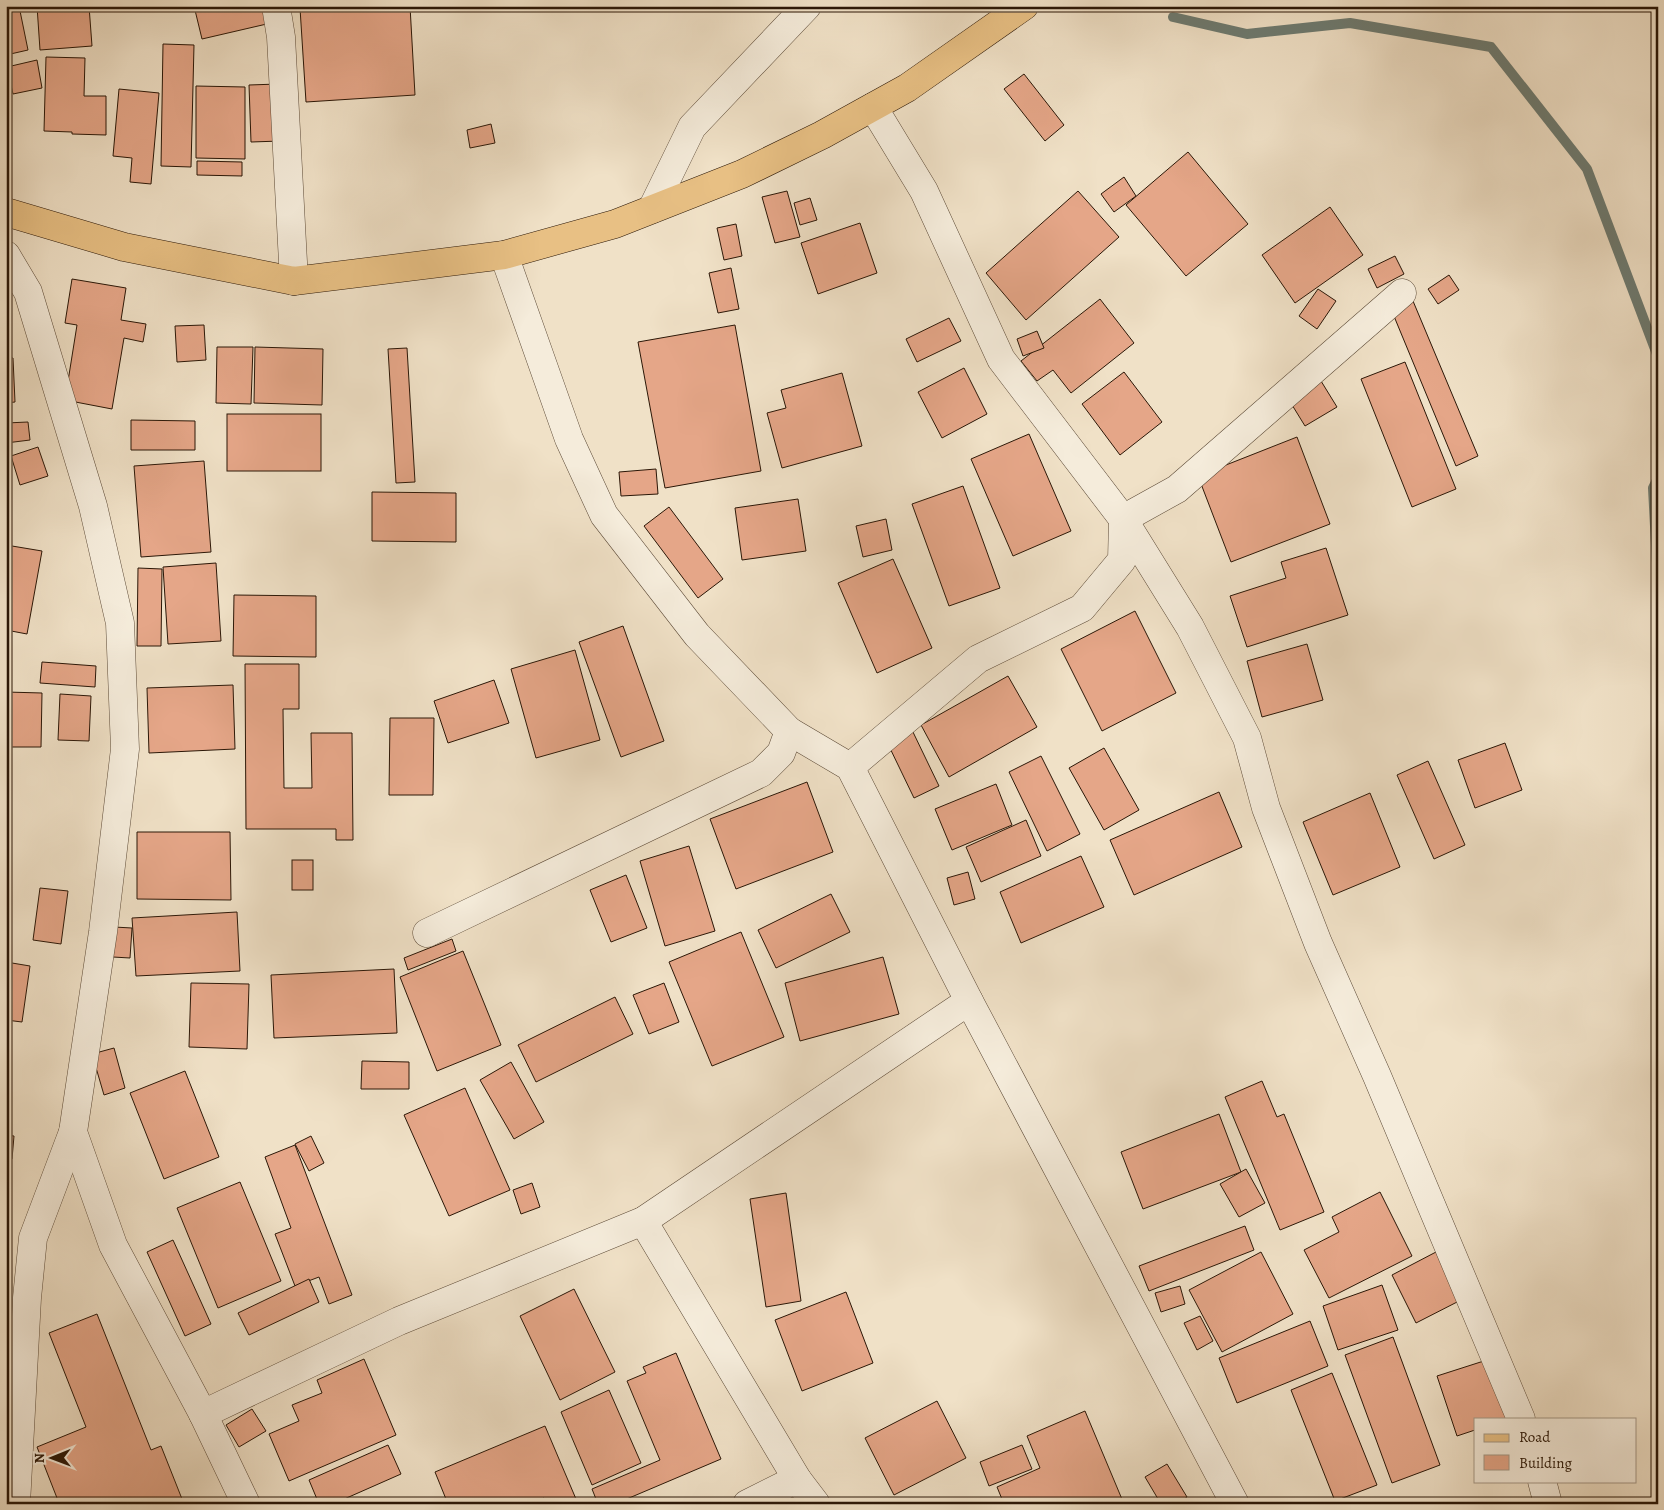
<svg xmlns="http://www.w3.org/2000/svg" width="1664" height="1510" font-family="Alegreya,serif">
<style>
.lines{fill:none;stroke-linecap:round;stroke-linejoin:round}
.stream{stroke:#6e7b71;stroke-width:10}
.building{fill:#e5a688;stroke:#2b1707}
.street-casing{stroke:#5c4a37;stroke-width:29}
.primary-casing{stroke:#2b1707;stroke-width:29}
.street{stroke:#f5ecdb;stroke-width:28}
.primary{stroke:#e8c084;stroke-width:28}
</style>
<rect width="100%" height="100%" fill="#f0e1c7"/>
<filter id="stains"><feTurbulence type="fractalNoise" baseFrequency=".004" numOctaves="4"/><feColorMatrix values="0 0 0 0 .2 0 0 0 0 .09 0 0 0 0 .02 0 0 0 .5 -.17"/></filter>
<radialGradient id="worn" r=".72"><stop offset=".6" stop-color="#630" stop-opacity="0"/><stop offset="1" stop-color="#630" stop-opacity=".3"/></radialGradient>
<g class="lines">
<g class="stream">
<path d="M1173 17 1247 34 1350 23 1491 47 1587 169 1658 357"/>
<path d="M1658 478 1653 488 1658 583"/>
</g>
</g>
<g class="building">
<path d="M6 6H19L28 50 6 55Z"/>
<path d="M37 6H89L92 46 40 50Z"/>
<path d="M194 6H267L271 23 202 39Z"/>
<path d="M326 6H410L415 95 306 102 300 8Z"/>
<path d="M163 44 194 45 191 167 161 166Z"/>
<path d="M46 57 85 58 84 96H106V135L72 134V132L44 131Z"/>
<path d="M37 60 42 88 13 94 7 67Z"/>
<path d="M1024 74 1064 125 1045 141 1004 89Z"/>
<path d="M278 84 281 141 251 142 249 85Z"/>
<path d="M196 86 245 87V159L196 158Z"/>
<path d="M119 89 159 93 151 184 130 182 132 158 113 156Z"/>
<path d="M491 124 495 143 470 148 467 130Z"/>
<path d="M1188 152 1248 224 1186 276 1126 205Z"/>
<path d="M197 161 242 162V176L197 175Z"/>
<path d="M1124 177 1136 196 1114 212 1101 194Z"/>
<path d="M787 191 800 237 775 243 762 197Z"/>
<path d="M1078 191 1119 237 1026 320 986 273Z"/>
<path d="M810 198 817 220 800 225 794 203Z"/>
<path d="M1330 207 1363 255 1295 303 1262 255Z"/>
<path d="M860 223 877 273 818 294 801 243Z"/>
<path d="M736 224 742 256 724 260 717 228Z"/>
<path d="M1395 256 1404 274 1377 288 1368 269Z"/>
<path d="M731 268 739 309 718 313 709 273Z"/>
<path d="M1449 275 1459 290 1438 304 1428 289Z"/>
<path d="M72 279 126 288 121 320 146 324 143 342 124 338 112 409 65 400 77 325 65 323Z"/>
<path d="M1318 289 1336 301 1317 329 1299 316Z"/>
<path d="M1100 299 1134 343 1071 393 1053 370 1037 381 1021 361Z"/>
<path d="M1413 301 1478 456 1456 466 1391 309Z"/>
<path d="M949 318 961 341 917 362 906 339Z"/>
<rect x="6" y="319" width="4" height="25"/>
<path d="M204 325 206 360 177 362 175 326Z"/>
<path d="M735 325 761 471 665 488 638 342Z"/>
<path d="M1037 331 1044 348 1023 356 1017 339Z"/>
<path d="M217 347H253L251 404 216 403Z"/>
<path d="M255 347 323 349 322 405 254 403Z"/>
<path d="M407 348 415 482 396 483 388 349Z"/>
<path d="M6 358H13L15 402 6 403Z"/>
<path d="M1405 362 1456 489 1412 507 1361 379Z"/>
<path d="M964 368 987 414 942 438 918 392Z"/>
<path d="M1124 372 1162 422 1120 455 1082 404Z"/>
<path d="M842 373 862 446 782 468 767 413 786 408 781 390Z"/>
<path d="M1321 381 1337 407 1305 426 1289 400Z"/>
<rect x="227" y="414" width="94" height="57"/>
<path d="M131 420 195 421V450H131Z"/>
<path d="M28 422 30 440 6 443V423Z"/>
<path d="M1029 434 1071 531 1013 556 971 459Z"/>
<path d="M1297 437 1330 524 1231 562 1198 476Z"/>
<path d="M38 447 48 476 20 485 11 456Z"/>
<path d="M204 461 211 552 141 557 134 466Z"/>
<path d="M656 469 658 494 621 496 619 472Z"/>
<path d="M963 486 1000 588 949 606 912 504Z"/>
<path d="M372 492 456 493V542L372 541Z"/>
<path d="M798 499 806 551 742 560 735 508Z"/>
<path d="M669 507 723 579 698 598 644 526Z"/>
<path d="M886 519 892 550 863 557 856 526Z"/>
<path d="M6 545 42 551 27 634 6 630Z"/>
<path d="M1326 548 1348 615 1247 647 1230 596 1286 578 1281 562Z"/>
<path d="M893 559 932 648 877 673 838 583Z"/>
<path d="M216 563 221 641 168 644 163 567Z"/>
<path d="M138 568 162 569 161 646H137Z"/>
<path d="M234 595 316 596V657L233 656Z"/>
<path d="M1135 611 1176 693 1102 731 1061 649Z"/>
<path d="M623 626 664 741 621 757 579 642Z"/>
<path d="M1307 644 1323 700 1262 717 1247 661Z"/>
<path d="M575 650 600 740 536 758 511 669Z"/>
<path d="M42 662 96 666 95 687 40 683Z"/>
<path d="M245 664H299V709H283L284 788H312L311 733H352L353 840H336V829H246Z"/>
<path d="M1008 676 1037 727 949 777 921 725Z"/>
<path d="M494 680 509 723 448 743 434 701Z"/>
<path d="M233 685 235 749 149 753 147 688Z"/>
<path d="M6 692 42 693 41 747H6Z"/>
<path d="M60 694 91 696 89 741 58 740Z"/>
<path d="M390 718H434L433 795H389Z"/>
<path d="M912 730 939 786 914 798 887 742Z"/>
<path d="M1505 743 1522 790 1475 808 1458 760Z"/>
<path d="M1104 748 1139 810 1104 830 1069 768Z"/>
<path d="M1041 756 1080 834 1047 851 1009 772Z"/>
<path d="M1428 761 1465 845 1434 859 1397 775Z"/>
<path d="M807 782 833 852 736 889 710 819Z"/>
<path d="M996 784 1012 825 952 850 935 809Z"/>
<path d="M1219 792 1242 847 1134 895 1110 840Z"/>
<path d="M1370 793 1400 867 1333 895 1303 822Z"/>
<path d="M1026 820 1041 856 981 882 966 847Z"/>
<path d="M137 832H230L231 900 137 899Z"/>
<path d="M689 846 715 931 665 946 640 861Z"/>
<path d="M1081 856 1104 907 1021 943 1000 892Z"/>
<rect x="292" y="860" width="21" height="30"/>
<path d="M968 872 975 899 954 905 947 878Z"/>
<path d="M626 875 647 928 611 942 590 890Z"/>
<path d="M40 888 68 891 61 944 33 940Z"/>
<path d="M831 894 850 932 776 968 758 930Z"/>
<path d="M237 912 240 971 136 976 132 918Z"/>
<path d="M114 927 132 928 130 958 113 957Z"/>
<path d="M741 932 784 1037 712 1066 669 962Z"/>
<path d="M452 939 456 951 408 970 404 958Z"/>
<path d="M463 951 501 1045 437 1071 400 977Z"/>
<path d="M883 957 899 1014 800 1041 785 983Z"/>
<path d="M6 962 30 966 22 1022 6 1020Z"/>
<path d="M394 969 397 1033 274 1038 271 975Z"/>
<path d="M191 983 249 984 247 1049 189 1047Z"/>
<path d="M664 983 679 1022 649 1034 633 995Z"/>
<path d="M615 997 633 1034 536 1082 518 1045Z"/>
<path d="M114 1048 125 1088 104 1095 92 1054Z"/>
<path d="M362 1061 409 1062V1089H361Z"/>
<path d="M511 1062 544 1122 514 1139 480 1080Z"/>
<path d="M185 1071 219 1157 164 1179 130 1093Z"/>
<path d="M1262 1081 1277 1117 1284 1114 1324 1212 1280 1230 1225 1097Z"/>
<path d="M465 1088 510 1190 449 1216 404 1115Z"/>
<path d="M1219 1114 1241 1172 1143 1209 1121 1152Z"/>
<path d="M6 1135 14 1136 12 1159H6Z"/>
<path d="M311 1136 324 1163 309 1171 295 1144Z"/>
<path d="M295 1145 352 1295 329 1304 319 1277 295 1286 275 1234 291 1228 265 1157Z"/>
<path d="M1246 1169 1265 1203 1239 1217 1220 1184Z"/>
<path d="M240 1182 281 1281 218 1308 177 1208Z"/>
<path d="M532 1183 540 1207 521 1214 513 1190Z"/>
<path d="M1380 1192 1412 1256 1329 1298 1304 1250 1339 1232 1332 1217Z"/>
<path d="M786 1193 801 1301 766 1307 750 1199Z"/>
<path d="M1245 1226 1254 1250 1149 1291 1139 1266Z"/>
<path d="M173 1240 211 1324 185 1336 147 1252Z"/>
<path d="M1261 1252 1293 1314 1222 1352 1189 1290Z"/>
<path d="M1436 1252 1461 1300 1416 1323 1392 1275Z"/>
<path d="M309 1279 319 1302 249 1335 238 1313Z"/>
<path d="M1382 1285 1398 1330 1338 1350 1323 1306Z"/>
<path d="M1180 1286 1185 1304 1161 1312 1155 1293Z"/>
<path d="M574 1289 615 1372 560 1400 520 1316Z"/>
<path d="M846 1292 873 1363 802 1391 775 1320Z"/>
<path d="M97 1314 151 1450 161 1446 184 1504H44L57 1498 37 1447 86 1427 49 1333Z"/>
<path d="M1200 1316 1213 1341 1197 1350 1184 1323Z"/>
<path d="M1310 1321 1328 1366 1237 1403 1219 1358Z"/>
<path d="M1393 1337 1440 1465 1392 1483 1345 1355Z"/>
<path d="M676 1353 721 1459 615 1504H598L592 1489 660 1460 627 1381 646 1373 643 1367Z"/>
<path d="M364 1359 396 1435 289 1481 269 1434 299 1421 292 1405 322 1393 317 1380Z"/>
<path d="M1490 1359 1508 1419H1475V1430L1457 1436 1437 1376Z"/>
<path d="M1332 1373 1377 1485 1335 1501 1291 1390Z"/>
<path d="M609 1390 641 1463 592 1485 561 1412Z"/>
<path d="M937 1401 966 1458 894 1495 865 1438Z"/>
<path d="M252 1409 266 1431 239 1447 226 1425Z"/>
<path d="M1085 1411 1124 1504H1004L997 1487 1040 1468 1027 1436Z"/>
<path d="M545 1426 576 1499 564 1504H546L544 1498 529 1504H448L435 1472Z"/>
<path d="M388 1445 401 1474 333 1504H319L309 1480Z"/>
<path d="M1022 1445 1032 1469 989 1486 980 1462Z"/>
<path d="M1167 1464 1187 1497 1177 1504H1161L1145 1477Z"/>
</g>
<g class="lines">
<g class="street-casing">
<g id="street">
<path d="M276 6 281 37 294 281"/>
<path d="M873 107 924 191 1001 359 1123 519 1190 627 1247 738 1266 808 1318 943 1377 1076 1521 1419"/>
<path d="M652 209 692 127 807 6"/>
<path d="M6 255 28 292 93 506 120 623 125 749 103 932 73 1132 113 1245 203 1414 246 1504"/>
<path d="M504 255 569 439 604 515 697 635 789 731 850 767 969 1001 1235 1504"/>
<path d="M850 767 978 659 1082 608 1122 560 1123 519 1177 489 1402 293"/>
<path d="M427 933 761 773 781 753 789 731"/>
<path d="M643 1221 797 1479 816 1504"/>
<path d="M203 1414 399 1321 643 1221 969 1001"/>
<path d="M1542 1481 1548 1504"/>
<path d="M16 1504 27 1298 33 1238 73 1132"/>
<path d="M747 1504 797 1479"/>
</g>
</g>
<g class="primary-casing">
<path id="primary" d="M6 212 124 247 294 281 504 255 615 224 742 174 822 135 907 88 1024 6"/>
</g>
<use href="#street" class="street"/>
<use href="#primary" class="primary"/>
</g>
<rect width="1664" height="1510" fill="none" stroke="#f0e1c7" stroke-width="25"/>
<rect x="8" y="8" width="1649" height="1495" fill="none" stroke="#2b1707" stroke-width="2.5"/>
<rect x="12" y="12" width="1639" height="1485" fill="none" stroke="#2b1707"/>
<rect x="1474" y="1418" width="162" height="65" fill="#f5ecdb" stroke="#a49786"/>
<rect x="1484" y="1434" width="25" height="8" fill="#e8c084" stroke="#a49786"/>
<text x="1519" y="1442" font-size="15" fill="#2b1707">Road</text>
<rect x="1484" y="1455" width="25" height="15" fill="#e5a688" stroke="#a49786"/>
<text x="1519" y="1468" font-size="15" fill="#2b1707">Building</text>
<g transform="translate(52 1458) rotate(269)" stroke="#f5ecdb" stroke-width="4" paint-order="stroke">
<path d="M0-4L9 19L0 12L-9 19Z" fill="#2b1707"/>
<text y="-8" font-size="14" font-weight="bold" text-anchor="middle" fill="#2b1707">N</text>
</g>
<rect width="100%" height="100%" filter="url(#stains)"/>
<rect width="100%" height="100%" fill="url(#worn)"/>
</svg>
